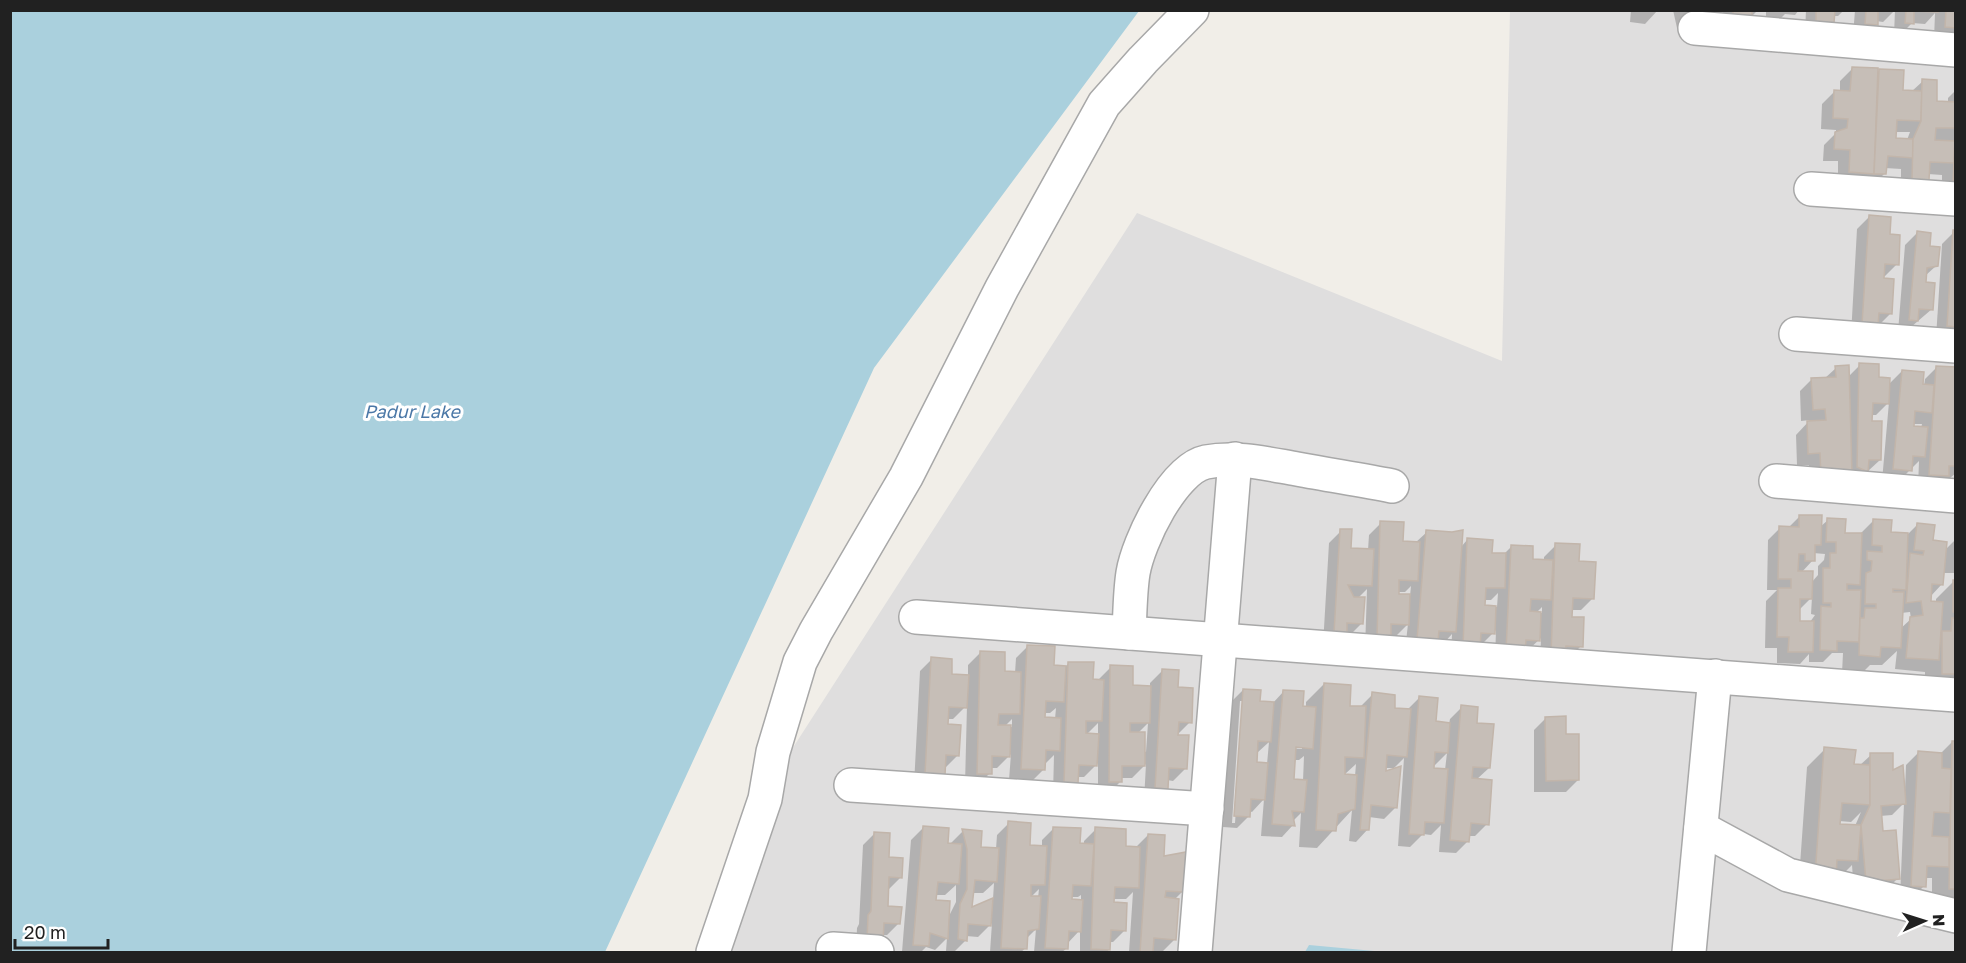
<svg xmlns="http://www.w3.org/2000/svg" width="1966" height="963" font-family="'Golos Text',sans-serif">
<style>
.residential{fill:#dfdede}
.water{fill:#aad0dd}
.shadow{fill:#0003;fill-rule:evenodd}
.building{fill:#c6beb7;stroke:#c2b5aa;stroke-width:1.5}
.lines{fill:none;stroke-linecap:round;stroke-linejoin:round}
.street-casing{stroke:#a8a8a8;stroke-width:36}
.street{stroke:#fff;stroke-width:33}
.labels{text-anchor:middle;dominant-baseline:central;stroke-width:6;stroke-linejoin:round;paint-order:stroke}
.water-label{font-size:18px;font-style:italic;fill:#4b78a7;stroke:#fff}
</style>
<rect width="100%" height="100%" fill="#f1eee8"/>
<path class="residential" d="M1510 11H1955V952H718L749 816 1137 213 1502 361Z"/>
<g class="water">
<path d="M10 11 11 10 1139 11 874 368 605 952H11Z"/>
<path d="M1309 945 1385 952H1305Z"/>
</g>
<g class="shadow">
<path d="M1631 10H1658L1645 24 1630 22Z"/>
<path d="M1673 10H1703V16L1691 28H1677Z"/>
<path d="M1723 10H1758L1753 15 1722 30Z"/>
<path d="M1766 10H1799L1795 15 1785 14 1774 25H1766Z"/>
<path d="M1806 10H1844L1838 16H1833L1832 22 1820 34 1805 33Z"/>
<path d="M1855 10 1886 11 1895 10 1883 22 1876 21V24L1864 36H1853Z"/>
<path d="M1895 10H1956V34L1934 39 1935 13 1925 24 1912 23 1900 35H1894Z"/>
<path d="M1852 69 1876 74 1880 70 1902 91 1911 92 1923 81 1935 102 1948 103V98L1956 90V191L1942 194V175L1928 174V180L1916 192 1901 191V169L1885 168V173L1873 185 1838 184V161H1823L1824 145 1836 133V130L1821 129 1822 104 1834 92H1840V81ZM1895 132H1910L1907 140H1895Z"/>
<path d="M1869 217 1897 264 1885 276H1883L1890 314 1878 326 1851 335 1857 229Z"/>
<path d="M1954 232H1956V330L1936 338 1942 244Z"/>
<path d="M1917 233 1929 247 1937 265 1925 276 1924 284 1932 309 1904 333 1898 332 1905 245Z"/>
<path d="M1860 365 1888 385 1902 371 1921 386H1924L1925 379 1937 367 1956 433V473L1950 478H1945L1935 488 1918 487 1919 461 1898 482 1882 481 1889 402 1876 415H1871V423L1880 460 1855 483 1809 488V465H1797L1796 435 1810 420 1801 421 1800 391 1812 379H1824L1836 368 1848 377ZM1912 424H1922L1921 428 1912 427Z"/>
<path d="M1800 516 1820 527 1828 520 1843 534 1859 535 1874 520 1890 534H1908L1917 525 1932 542 1945 550 1956 539V577L1954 573H1943L1942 584 1930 597 1929 603H1936V599L1956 579V688L1925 691V672L1895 669 1897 651 1882 665H1870L1861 674 1842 673 1843 653H1832L1823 662H1809V654L1800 664 1777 663V648H1765L1766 601 1777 590H1767L1768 540 1780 528H1788ZM1813 553 1825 554 1824 560 1818 566V575L1811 583 1801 573 1813 560ZM1812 597 1811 614 1815 615 1810 622H1799V610ZM1910 612 1911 619 1900 629 1901 613Z"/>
<path d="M1381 523 1402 543H1415L1427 532 1461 547 1467 540 1490 554H1504L1512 546 1531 561H1544V557L1556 545 1577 563 1593 598 1581 610H1571L1570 619 1581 646 1569 658 1540 666 1541 638 1526 652 1495 661 1496 630 1481 645 1451 658 1452 634 1443 644 1405 650 1408 624 1396 636H1390L1365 650 1367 589 1358 598 1362 623 1350 635 1323 645 1329 543 1341 531 1350 549 1368 550 1369 535ZM1411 586 1410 596 1397 595 1398 592H1405ZM1498 593 1497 607H1484V600H1491ZM1542 607V613H1536Z"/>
<path d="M1028 646 1052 666 1065 667 1069 663 1092 681H1099V679L1111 667 1132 687H1150V683L1162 671 1176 688 1190 722 1176 736 1185 769 1173 781 1167 780V788L1154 800H1144L1146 764 1132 778H1120V782L1108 794 1098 793V763L1084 777H1077V782L1065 794H1053L1054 755 1046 763 1044 762V769L1032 781 1009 780 1011 754 997 768H990V773L978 785H965L967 705 953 719H946V726L958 755 946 767 914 785 920 671 932 659 950 675 968 676V665L980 653 1004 672 1015 673 1016 658ZM1056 708 1055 719H1044V713H1050ZM1012 719V727L1005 726ZM1098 723V735H1086ZM1148 723 1146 752 1144 751 1137 734Z"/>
<path d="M1324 684 1349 707 1361 706 1373 694 1393 709 1407 710 1419 698 1435 723 1449 724 1450 719 1462 707 1475 724 1489 768 1476 780 1487 824 1475 836H1468V841L1456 853 1439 852 1441 825 1431 835 1423 834 1410 847 1398 846 1404 758 1394 768H1385L1396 807 1384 819 1369 817 1368 829 1356 842 1349 841 1352 810 1317 848 1299 847 1301 813 1293 821V825L1282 837 1261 836 1264 799 1252 812 1249 811V816L1237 828 1223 827 1231 702 1243 690 1259 703 1272 704 1284 691 1301 707H1306V702ZM1240 701H1243L1235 823H1232ZM1269 742 1267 764 1255 763 1257 753ZM1289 745 1302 746V749L1289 748ZM1447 753 1445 770 1433 769V765H1435ZM1304 756 1303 781 1292 780 1294 760H1299ZM1356 764 1355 776 1344 775Z"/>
<path d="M1546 718 1564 735 1578 780 1566 792H1534V730Z"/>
<path d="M1952 742H1956V898L1947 907H1932V878H1925L1924 886 1912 898H1900L1904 803 1892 815 1880 816 1882 833 1898 878 1886 890 1854 893 1852 865 1839 878 1798 893 1807 767 1825 749 1853 765 1859 766 1871 755 1892 772 1903 790H1905L1906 765 1918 753 1940 754ZM1861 812 1855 826 1839 825V821L1851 822Z"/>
<path d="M1009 823 1029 846 1042 847V840L1054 828 1078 844 1084 845V841L1096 829 1124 848H1135L1148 835 1182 892 1174 900 1175 939 1163 951 1129 952 1133 892 1126 899H1113V904L1125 930 1113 942H1109V950L1106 952H1080V930L1067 944 1066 949 1062 952H1034L1036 929 1026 939V948L1021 952H990L992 923 978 937 966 936V940L954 952 946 951 947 938 935 950 926 947 921 952H902L911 840 923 828 946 845H952L951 843 963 831 980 848 996 849 997 835ZM994 883 993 899 971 909 972 893H983ZM956 885V902L948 918 935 902V895H945ZM1039 889 1038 898 1031 897ZM1081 895V901H1070L1071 897H1078Z"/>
<path d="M875 833 887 859 900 878 888 890 886 908 899 923 887 935H882L856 952 857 928 859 924 863 845Z"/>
</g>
<g class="building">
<path d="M1733 10H1752V19L1733 18Z"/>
<path d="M1816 10H1835L1834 23 1816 22Z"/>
<path d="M1866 10H1878V25L1865 24Z"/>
<path d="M1906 10H1938V12L1914 11V24L1905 23Z"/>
<path d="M1946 10H1956V28L1945 27Z"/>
<path d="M1852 67 1878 68 1874 174 1849 172 1850 150 1834 149 1835 132 1847 128 1848 119 1833 118 1834 90 1850 91Z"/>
<path d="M1879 69 1904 70 1903 90 1922 91 1921 121 1897 120 1896 138 1913 139V158L1888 156 1886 174H1874Z"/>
<path d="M1922 79 1937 80V101L1956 102V128H1936L1935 140 1955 141 1954 163 1930 162 1929 180H1912L1913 139 1921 121Z"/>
<path d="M1956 137V183H1953L1955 141Z"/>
<path d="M1869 215 1891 217 1890 234 1900 235 1899 265 1885 264 1884 278 1894 279 1892 314 1879 313 1878 325 1862 324Z"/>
<path d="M1953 230H1956V327L1947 326Z"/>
<path d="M1917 231 1931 233 1930 246 1940 247 1938 266 1927 268 1926 282 1935 283 1933 310 1919 309 1918 321 1909 320Z"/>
<path d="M1859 363 1879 364V377L1890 378 1889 404 1873 403 1872 421H1882L1881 460H1869L1868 472 1857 467Z"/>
<path d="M1849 365 1852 475 1821 477 1820 453 1808 454 1807 421 1826 420 1825 409 1813 410 1811 378 1836 377 1835 366Z"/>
<path d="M1936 366 1956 367V466H1949V476L1929 475Z"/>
<path d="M1902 370 1924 372 1923 384 1934 385 1932 413 1915 411 1914 426 1928 427 1925 457 1913 456 1912 471 1893 469Z"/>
<path d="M1799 515H1822L1821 545H1815V561H1805V554H1799L1798 571H1813L1812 599H1800V621H1814L1813 652H1788L1789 637H1777L1778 588H1791V579H1778L1779 526 1799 527Z"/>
<path d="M1827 518 1846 519 1845 533H1862L1860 585 1847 584V590H1861L1859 642 1837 641V651L1820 650 1821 606 1831 607V603H1823V568H1830V553H1836V542H1826Z"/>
<path d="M1873 519 1892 520 1891 532 1908 533 1906 590 1893 589V592H1904L1901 648 1881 647 1880 657 1859 655 1860 618H1864L1865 608H1876V604H1865L1866 573 1871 571 1872 561 1867 560V551L1882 552V546L1872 545Z"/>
<path d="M1380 521 1404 522 1403 541 1420 542 1418 581 1399 580V594H1410L1409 625 1391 624V639L1377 638Z"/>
<path d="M1917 523 1935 525 1933 540 1947 542 1943 585 1932 584 1931 601 1943 602 1939 660 1906 658 1910 617 1923 615 1921 601 1906 603 1910 553 1923 555 1924 551 1914 550Z"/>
<path d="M1340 529H1352L1351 548 1374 549 1372 586 1348 585 1354 597H1365L1363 624 1347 623V634L1334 633Z"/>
<path d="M1426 530 1452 532 1463 530 1456 632 1439 631 1438 641 1417 639Z"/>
<path d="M1467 538 1493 540 1492 553H1506L1505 588H1486L1485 605 1496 606 1495 634 1481 633 1480 648 1463 647Z"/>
<path d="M1555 543 1580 544 1579 561 1596 562 1594 599 1573 598 1572 617H1584L1583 647 1566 646 1565 655H1551Z"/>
<path d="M1511 545 1533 546V559L1553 560 1551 600 1531 599 1530 611 1541 612 1540 641 1526 640 1525 651 1506 650Z"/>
<rect x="1953" y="580" width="3" height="32"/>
<path d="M1952 618H1956V674H1942V631H1951Z"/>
<path d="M1027 645 1055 646 1054 665 1066 666 1064 702 1046 701 1045 717 1061 718 1060 751 1046 750 1045 770 1021 769Z"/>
<path d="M980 651 1005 652V671L1021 672 1020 714H999L998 725H1011L1010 757 992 756V774H977Z"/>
<path d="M931 657 952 659V674L969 675 967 708 949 707 948 724 961 725 959 756 946 755 945 775 925 774Z"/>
<path d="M1068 662H1094L1093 679 1104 680 1102 721H1086V733L1099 734 1097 766 1079 765 1078 783H1064Z"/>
<path d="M1110 665 1133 666V685L1151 686 1150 723H1130V732H1145V766H1122V782H1109Z"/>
<path d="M1162 669 1179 670 1178 687 1193 688 1192 723 1179 722 1178 735H1189L1187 769 1169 768 1168 789 1155 788Z"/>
<path d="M1324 683 1351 685 1350 706H1366L1364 758 1345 757V774L1357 775 1355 809 1338 814 1336 831 1316 830Z"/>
<path d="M1243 689 1261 690 1260 701 1274 702 1271 742 1258 741 1257 762 1268 763 1265 800 1251 799 1250 817 1234 816Z"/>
<path d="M1283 690 1304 691 1303 706 1316 707 1313 749 1296 747 1294 779 1307 780 1304 812 1292 811 1295 826 1272 824Z"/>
<path d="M1372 692 1395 695V708L1411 709 1407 757 1387 755 1386 771 1401 766 1397 808 1371 805 1369 830H1360Z"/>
<path d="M1419 696 1438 698 1436 721 1450 723 1448 753 1435 752 1434 768 1448 769 1444 823 1425 822 1424 835 1409 834Z"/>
<path d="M1461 705 1478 707 1477 723 1494 724 1490 768 1473 767 1472 778 1492 780 1489 825 1471 823 1469 842 1450 840Z"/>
<path d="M1566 716V734H1579V780L1546 781 1545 717Z"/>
<path d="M1952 741H1956V889H1949Z"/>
<path d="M1824 747 1856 750 1854 764 1870 765V805L1842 803 1840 824 1861 825 1858 861 1837 860 1836 877 1815 876Z"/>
<path d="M1918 751 1942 753V768L1951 769 1950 813 1934 812 1932 836 1949 837V867L1927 866 1926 887 1911 886Z"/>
<path d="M1870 753H1893V770L1903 765 1906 804 1881 806 1883 831 1896 830 1900 879 1866 882 1861 825 1870 805Z"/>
<path d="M1008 821 1031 823 1030 845 1047 846 1045 885H1031V896H1041L1039 929 1028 931 1027 949 1001 948Z"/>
<path d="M923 826 949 828 948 843 962 844 959 884 938 882 936 900 950 901 948 939 930 933 929 946 913 945Z"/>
<path d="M1053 827 1081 828 1080 843 1094 844 1091 886 1073 885 1072 899 1083 900 1081 932 1069 931 1068 949 1045 948Z"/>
<path d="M1095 827 1126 829V846L1140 847 1139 888 1115 887 1114 902 1127 903 1126 931 1111 930 1110 950 1091 949Z"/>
<path d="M962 829 982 831 981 847 999 848 997 882 975 880 972 907 993 898 991 926 968 924 967 941 958 939 960 904 967 889V849Z"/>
<path d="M874 832 890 833 889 857 903 858 902 878 889 877 888 906 902 907 900 924 884 923 883 941H867L868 915 871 911Z"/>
<path d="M1148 834 1165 835 1164 856 1186 852 1183 892 1166 891 1165 897 1179 899 1176 940 1154 938 1153 952H1140Z"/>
</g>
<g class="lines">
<g class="street-casing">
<g id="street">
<path d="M1695 28 1956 50"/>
<path d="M1811 189 1956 199"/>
<path d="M1796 334 1956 346"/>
<path d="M1776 481 1956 496"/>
<path d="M916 617 1956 695"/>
<path d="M1129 633C1130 613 1130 592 1133 573 1138 542 1173 469 1206 462 1236 456 1268 464 1297 469 1329 475 1361 480 1392 486"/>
<path d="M851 785 1207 809"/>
<path d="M1701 828 1788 875 1956 916"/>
<path d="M833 949 877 952"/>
<path d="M713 952 765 799 773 752 800 662 816 631 906 477 1002 288 1104 104 1143 60 1192 10"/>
<path d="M1195 952 1235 459"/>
<path d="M1689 952 1715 676"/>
</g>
</g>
<use href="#street" class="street"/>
</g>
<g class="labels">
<g class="water-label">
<text x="412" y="411">Padur Lake</text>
</g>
</g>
<rect width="1966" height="963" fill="none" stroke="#212121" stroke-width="24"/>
<g transform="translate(1924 921) rotate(87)" stroke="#ffffff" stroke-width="4.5" paint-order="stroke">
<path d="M0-4.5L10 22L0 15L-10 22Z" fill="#212121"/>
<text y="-9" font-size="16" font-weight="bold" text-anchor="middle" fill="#212121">N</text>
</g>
<path d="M15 939v9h93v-9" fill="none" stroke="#212121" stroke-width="3"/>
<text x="24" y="939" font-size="18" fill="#212121" stroke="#ffffff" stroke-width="4.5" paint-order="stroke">20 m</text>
</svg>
